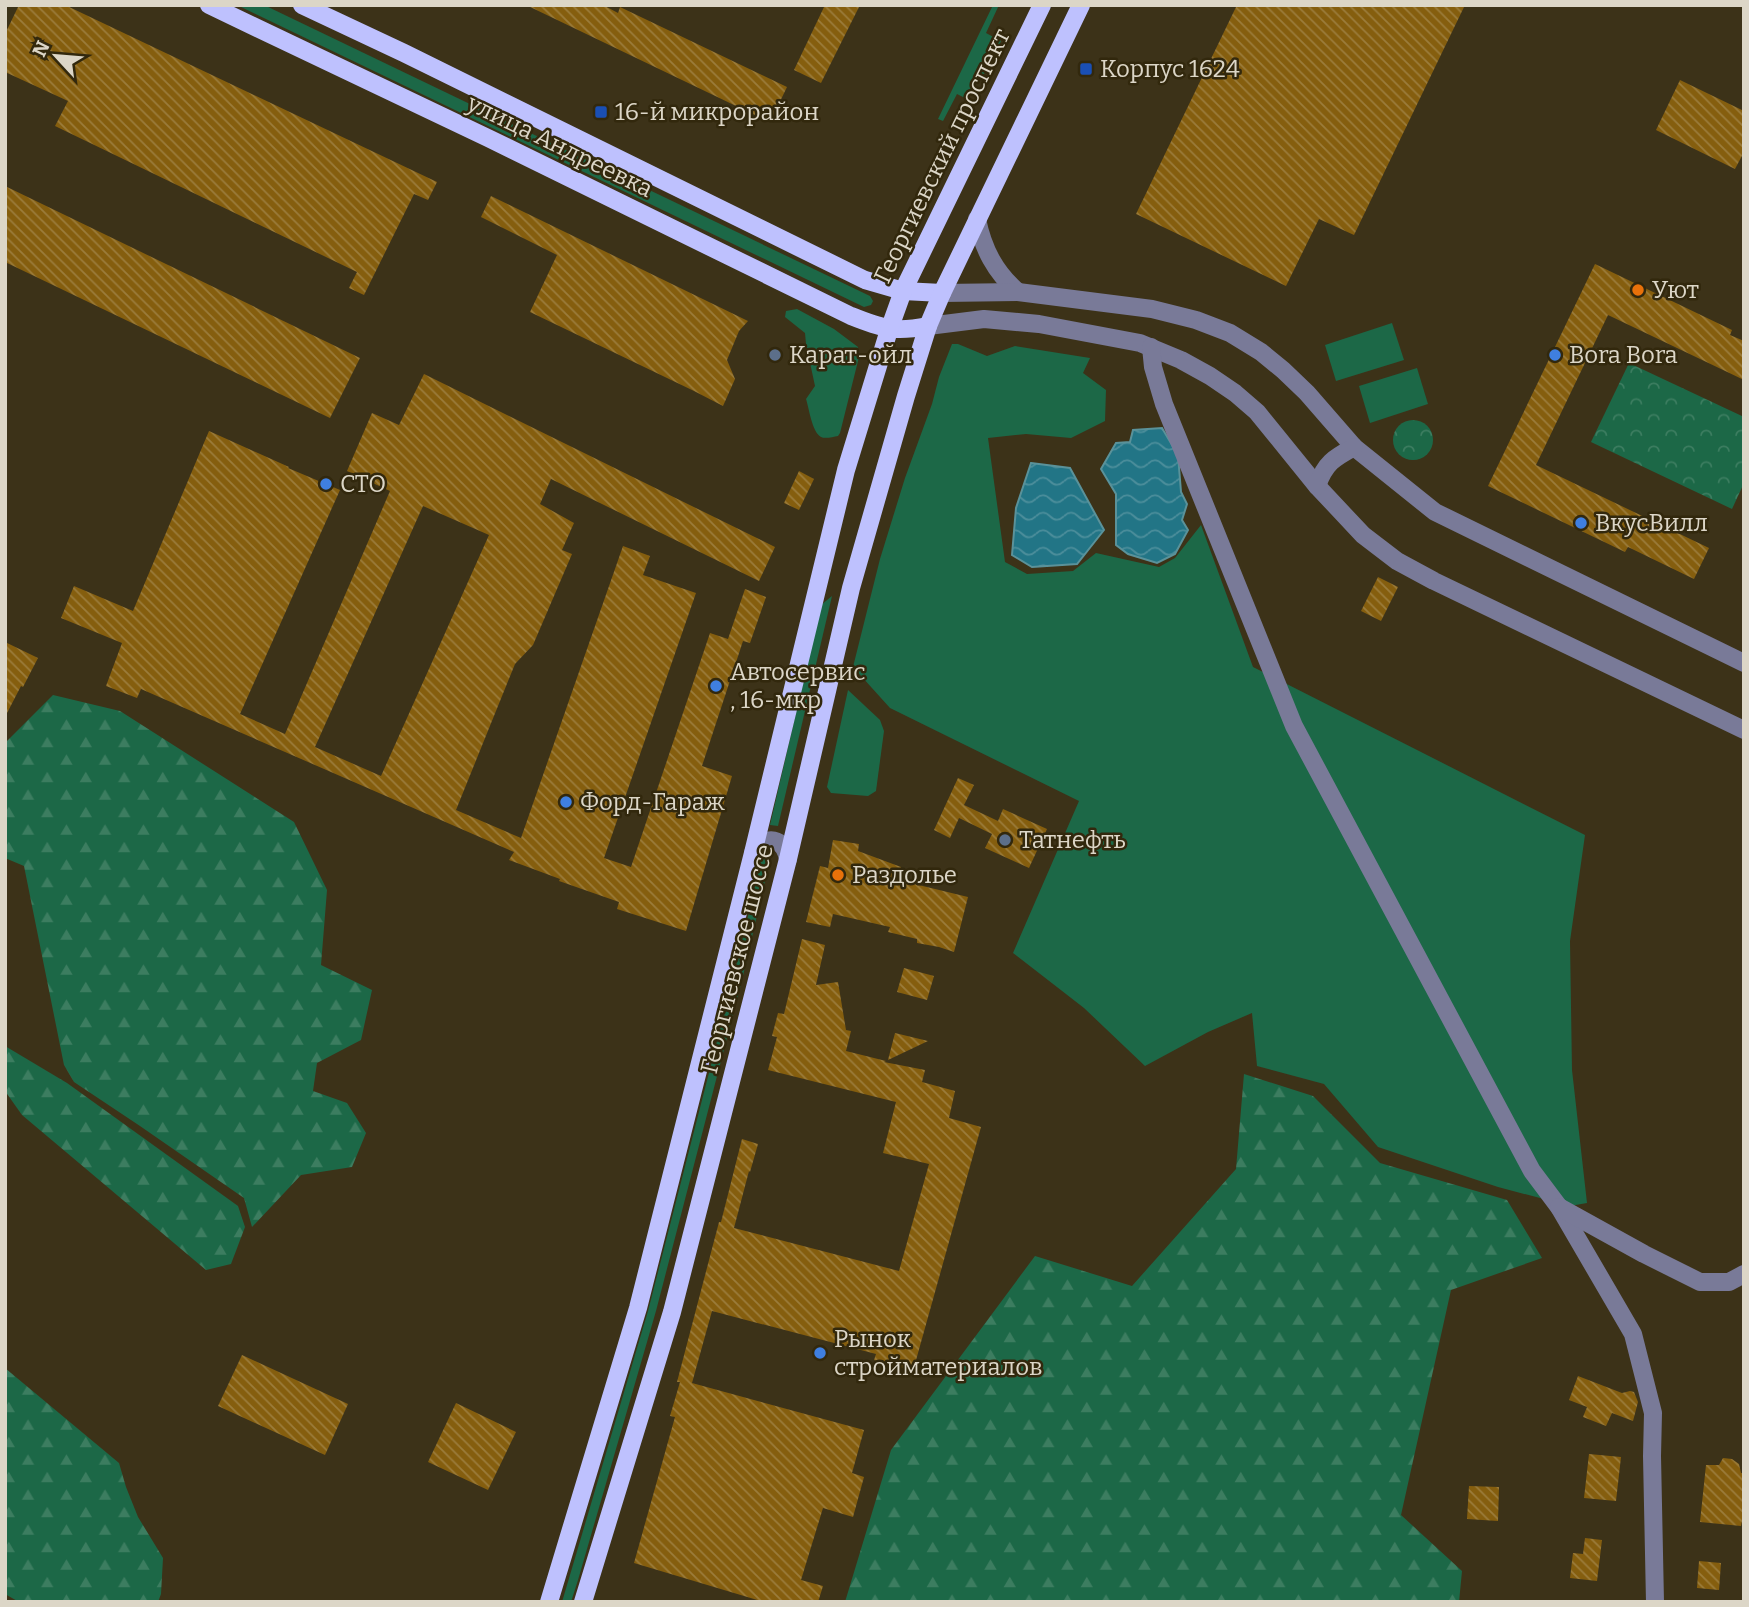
<svg xmlns="http://www.w3.org/2000/svg" width="1749" height="1607" font-family="Bitter,serif">
<style>
.grass{fill:#1c6847}
.forest{fill:url(#forest-firs)}
.park{fill:url(#park-crowns)}
.water{fill:url(#water-waves);stroke:#5a929a;stroke-width:2}
.building{fill:url(#building-back-hatch);fill-rule:evenodd}
.lines{fill:none;stroke-linecap:round;stroke-linejoin:round}
.minor{stroke:#797a98;stroke-width:18}
.major{stroke:#bec1fe;stroke-width:18}
.transit-dot{fill:#1a4fb4;stroke:#32280d;stroke-width:2.5}
.food-dot{fill:#e8710a;stroke:#32280d;stroke-width:2.5}
.service-dot{fill:#5c6f8a;stroke:#32280d;stroke-width:2.5}
.shop-dot{fill:#3f7fe0;stroke:#32280d;stroke-width:2.5}
.labels{text-anchor:middle;dominant-baseline:central;stroke-width:5;stroke-linejoin:round;paint-order:stroke}
.poi-label{font-size:24px;fill:#dcd6c7;stroke:#32280d;text-anchor:start}
.street-label{font-size:24px;fill:#dcd6c7;stroke:#32280d}
</style>
<defs>
<pattern id="forest-firs" width="22" height="20" patternUnits="userSpaceOnUse" patternTransform="scale(1.75)"><rect width="22" height="20" fill="#1c6847"/><path d="M5 1l3.5 6h-7zM16 11l3.5 6h-7z" fill="#3c7d60"/></pattern>
<pattern id="park-crowns" width="20" height="18" patternUnits="userSpaceOnUse" patternTransform="scale(1.75)"><rect width="20" height="18" fill="#1c6847"/><path d="M2 6a3 3 0 1 1 6 0M12 15a3 3 0 1 1 6 0" fill="none" stroke="#3c7d60"/></pattern>
<pattern id="water-waves" width="16" height="10" patternUnits="userSpaceOnUse" patternTransform="scale(1.75)"><rect width="16" height="10" fill="#227586"/><path d="M0 5q4-4 8 0t8 0" fill="none" stroke="#4c8e9b"/></pattern>
<pattern id="building-back-hatch" width="6" height="6" patternUnits="userSpaceOnUse" patternTransform="scale(1.75)"><rect width="6" height="6" fill="#855e0e"/><path d="M-1 5l2 2M0 0l6 6M5-1l2 2" fill="none" stroke="#9b7c3b"/></pattern>
</defs>
<rect width="100%" height="100%" fill="#3c3218"/>
<g class="grass">
<path d="M237 5H264L870 296 873 301 871 305 864 307Z"/>
<path d="M993 5H999L986 33 1001 41 990 66 965 98 957 94 943 121 938 119Z"/>
<path d="M797 309 834 329 858 347 859 357 840 433 838 436C833 437 825 439 821 437 812 432 809 408 806 399L815 386 806 344 805 333 785 317 786 311Z"/>
<path d="M1392 323 1404 360 1336 381 1325 345Z"/>
<path d="M952 344H958L987 356 1015 346 1090 358 1083 373 1106 390 1105 421 1071 438 1026 434 988 438 1005 562 1027 574 1073 571 1096 553 1159 567 1175 558 1201 525 1253 667 1585 835 1570 941 1572 1070 1587 1203 1570 1206 1498 1187 1378 1147 1324 1084 1257 1066 1252 1013 1208 1032 1145 1066 1084 1008 1013 953 1079 801 890 708 853 667 880 559 905 478 932 404 939 377Z"/>
<path d="M1417 368 1428 404 1370 423 1359 386Z"/>
<path d="M832 596 778 826 770 825 821 605Z"/>
<path d="M848 690 880 720 884 731 876 791 868 796 831 793 827 787Z"/>
<path d="M763 853 771 855 742 980 656 1311 578 1580 571 1602H562L648 1311 733 979Z"/>
</g>
<g class="forest">
<path d="M53 695 120 711 294 822 327 890 321 965 372 990 361 1040 317 1063 313 1091 347 1103 366 1133 352 1167 301 1175 252 1227 244 1198 140 1126 74 1082 64 1065 24 866 5 858V743Z"/>
<path d="M5 1046 67 1083 238 1206 245 1227 231 1264 206 1270 22 1115 5 1091Z"/>
<path d="M1244 1074 1313 1096 1380 1163 1507 1200 1542 1258 1451 1290 1401 1515 1462 1571 1459 1602H845L891 1450 1035 1256 1132 1286 1236 1169Z"/>
<path d="M5 1368 119 1463 126 1487 138 1517 163 1558 161 1594 158 1602H19L5 1594Z"/>
</g>
<g class="park">
<path d="M1629 363 1744 417V483L1732 509 1591 442Z"/>
<circle cx="1413" cy="440" r="20"/>
</g>
<g class="water">
<path d="M1162 428 1178 455 1181 492 1187 504 1182 520 1188 530 1175 554 1157 563 1128 554 1116 545V494L1101 469 1116 443 1130 442 1133 430Z"/>
<path d="M1031 463 1070 468 1104 530 1077 564 1032 567 1012 555 1016 508Z"/>
</g>
<g class="building">
<path d="M19 5H65L437 182 428 200 414 194 364 295 349 288 357 272 55 126 68 101 5 72V34Z"/>
<path d="M526 5H603L618 13 620 7 787 87 772 118 763 113 761 118Z"/>
<path d="M825 5H860L821 83 794 70Z"/>
<path d="M1237 5H1465L1354 235 1319 219 1286 286 1136 214Z"/>
<path d="M1680 80 1744 111V152L1735 169 1656 130Z"/>
<path d="M5 186 360 358 330 418 5 262Z"/>
<path d="M491 196 748 321 739 331 727 360 735 379 723 406 694 391 530 312 557 255 481 217Z"/>
<path d="M1595 264 1732 330 1730 335 1744 341V380L1608 315 1536 465 1709 548 1694 579 1628 547 1625 552 1488 486Z"/>
<path d="M424 374 775 547 759 581 551 479 540 504 574 523 562 550 572 554 533 645 515 664 456 810 521 838 623 546 650 556 643 575 696 593 604 858 631 867 710 633 728 639 745 589 766 597 750 643 743 641 702 766 732 776 686 931 617 909 619 902 559 881 560 879 509 860 514 852 141 689 137 698 106 686 122 643 61 618 74 586 133 611 209 431 289 467 288 468 340 490 240 714 285 734 390 491 347 471 372 413 399 425ZM423 506 489 535 381 776 315 747Z"/>
<path d="M799 471 814 479 799 510 784 503Z"/>
<path d="M1378 577 1398 587 1381 621 1361 611Z"/>
<path d="M5 642 38 658 23 687 21 686 5 717Z"/>
<path d="M958 778 974 785 964 805 998 821 1003 809 1047 829 1029 868 985 848 992 834 959 818 950 838 934 830Z"/>
<path d="M833 840 859 844 858 851 901 867 898 880 968 897 954 952 939 947 917 943V939L888 932 890 927 833 914 830 927 806 922 820 866 828 868Z"/>
<path d="M802 939 825 945 816 985 838 982 846 1030 851 1031 846 1051 886 1061 884 1062 925 1070 922 1082 955 1091 949 1118 981 1127 913 1371 874 1360 876 1354 712 1311 692 1383 864 1430 852 1473 864 1477 853 1517 823 1508 801 1580 823 1586 818 1602H764L634 1563 675 1417 670 1416 680 1382H677L719 1222H721L742 1139 758 1144 750 1172 749 1171 734 1228 899 1271 929 1164 883 1153 896 1102 768 1070 777 1037 772 1036 778 1013 784 1014Z"/>
<path d="M904 968 934 976 927 1000 897 992Z"/>
<path d="M895 1033 928 1041 888 1060Z"/>
<path d="M242 1355 348 1404 325 1455 218 1406Z"/>
<path d="M1578 1376 1622 1393 1630 1391 1634 1392 1638 1402 1633 1421 1612 1413 1606 1426 1583 1417 1587 1407 1569 1400Z"/>
<path d="M456 1403 516 1432 488 1490 428 1462Z"/>
<path d="M1589 1454 1621 1457 1616 1501 1584 1498Z"/>
<path d="M1723 1458 1732 1459 1739 1464 1741 1473H1744V1511L1741 1526 1700 1522 1706 1465H1719Z"/>
<path d="M1469 1486 1499 1487 1498 1521 1467 1519Z"/>
<path d="M1585 1538 1602 1540 1597 1581 1570 1578 1573 1553 1583 1554Z"/>
<path d="M1699 1561 1721 1563 1719 1590 1697 1588Z"/>
</g>
<g class="lines">
<g class="minor">
<path d="M977 219C983 249 995 272 1018 292"/>
<path d="M942 293 1018 292 1152 309 1196 320 1230 333 1261 352 1283 370 1307 393 1354 447 1435 512 1744 663"/>
<path d="M928 326 984 319 1039 324 1140 343 1181 360 1210 376 1235 393 1257 412 1317 486 1363 535 1397 561 1434 581 1744 730"/>
<path d="M1151 347 1153 367 1164 404 1294 726 1532 1171 1559 1207 1633 1334 1653 1413 1652 1456 1655 1602"/>
<path d="M1317 486C1325 463 1334 458 1354 447"/>
<path d="M753 853C766 833 784 838 788 859"/>
<path d="M1559 1207 1644 1254 1700 1282H1729L1744 1274"/>
</g>
<g class="major">
<path d="M209 5 488 138 851 316C883 328 892 333 928 326"/>
<path d="M302 5 404 53 865 280 903 291 942 293"/>
<path d="M549 1602 638 1308 753 853 846 470 889 330 903 291 1042 5"/>
<path d="M583 1602 672 1312 788 859 851 588 906 396 928 326 942 293 1081 5"/>
</g>
</g>
<g class="transit-dot">
<rect x="1079" y="62" width="14" height="14" rx="3.5"/>
<rect x="594" y="105" width="14" height="14" rx="3.5"/>
</g>
<g class="food-dot">
<circle cx="1638" cy="290" r="7"/>
<circle cx="838" cy="875" r="7"/>
</g>
<g class="service-dot">
<circle cx="775" cy="355" r="7"/>
<circle cx="1005" cy="840" r="7"/>
</g>
<g class="shop-dot">
<circle cx="1555" cy="355" r="7"/>
<circle cx="326" cy="484" r="7"/>
<circle cx="1581" cy="523" r="7"/>
<circle cx="716" cy="686" r="7"/>
<circle cx="566" cy="802" r="7"/>
<circle cx="820" cy="1353" r="7"/>
</g>
<g class="labels">
<g class="poi-label">
<text x="1100" y="69">Корпус 1624</text>
<text x="615" y="112">16-й микрорайон</text>
<text x="1652" y="290">Уют</text>
<text x="789" y="355">Карат-ойл</text>
<text x="1569" y="355">Bora Bora</text>
<text x="340" y="484">СТО</text>
<text x="1595" y="523">ВкусВилл</text>
<text x="730" y="672">Автосервис<tspan x="730" dy="28">, 16-мкр</tspan></text>
<text x="580" y="802">Форд-Гараж</text>
<text x="1019" y="840">Татнефть</text>
<text x="852" y="875">Раздолье</text>
<text x="834" y="1339">Рынок<tspan x="834" dy="28">стройматериалов</tspan></text>
</g>
<g class="street-label">
<text transform="translate(560 146) rotate(26)">улица Андреевка</text>
<text transform="translate(942 156) rotate(-64)">Георгиевский проспект</text>
<text transform="translate(737 959) rotate(-76)">Георгиевское шоссе</text>
</g>
</g>
<rect width="1749" height="1607" fill="none" stroke="#dcd6c7" stroke-width="14"/>
<g transform="translate(56 56) rotate(296)" stroke="#32280d" stroke-width="5" paint-order="stroke">
<path d="M0-5L12 26L0 18L-12 26Z" fill="#dcd6c7"/>
<text y="-10" font-size="19" font-weight="bold" text-anchor="middle" fill="#dcd6c7">N</text>
</g>
</svg>
